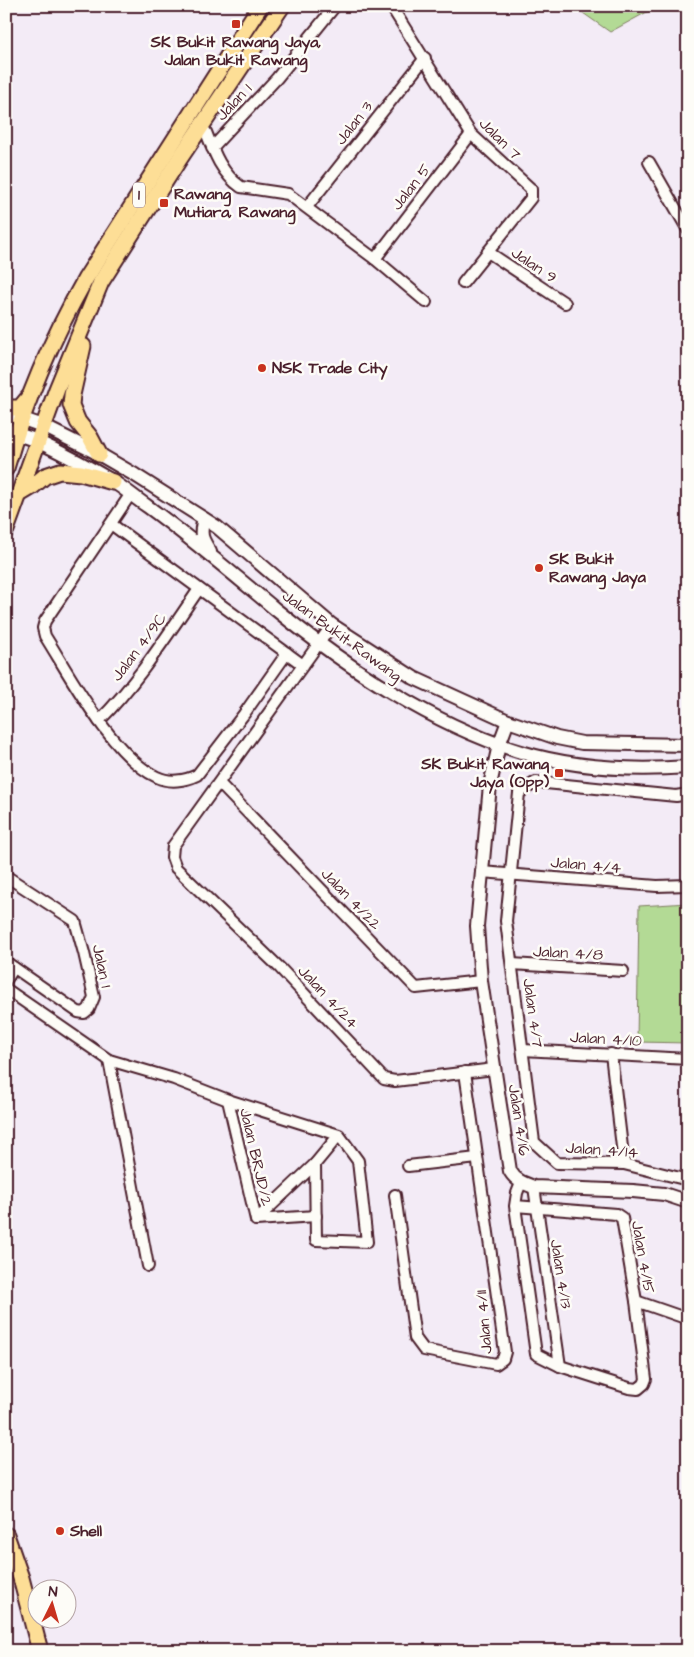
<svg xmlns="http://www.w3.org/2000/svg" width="694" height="1657" font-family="'Architects Daughter',sans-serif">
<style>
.green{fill:#b3da95;stroke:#7e7c60}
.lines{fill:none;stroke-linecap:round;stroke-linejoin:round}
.minor-casing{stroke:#4a1f2b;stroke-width:14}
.tertiary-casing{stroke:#4a1f2b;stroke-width:16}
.primary-casing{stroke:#4a1f2b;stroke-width:19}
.minor{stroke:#fdfcf7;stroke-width:10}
.tertiary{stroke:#fdfcf7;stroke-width:12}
.primary{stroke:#fdde96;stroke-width:15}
.poi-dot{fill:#c8321e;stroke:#fdfcf7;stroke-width:2}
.labels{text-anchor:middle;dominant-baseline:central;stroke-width:5;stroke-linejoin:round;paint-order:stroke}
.shield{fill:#fdfcf7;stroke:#806168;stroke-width:1}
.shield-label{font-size:15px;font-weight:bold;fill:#4a1f2b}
.poi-label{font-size:16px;font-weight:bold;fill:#4a1f2b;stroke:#fdfcf7;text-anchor:start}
.street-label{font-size:16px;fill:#4a1f2b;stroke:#fdfcf7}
</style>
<rect width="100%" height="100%" fill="#f3ebf6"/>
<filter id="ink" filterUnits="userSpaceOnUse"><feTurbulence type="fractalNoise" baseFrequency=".02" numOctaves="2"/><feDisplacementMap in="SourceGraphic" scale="10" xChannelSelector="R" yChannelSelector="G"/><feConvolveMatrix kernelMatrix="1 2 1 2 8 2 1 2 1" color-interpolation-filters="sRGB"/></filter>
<g filter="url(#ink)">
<g class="green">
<path d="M573 6H658L610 32Z"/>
<path d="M688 903V1043L637 1042 639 906Z"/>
</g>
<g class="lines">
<g class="minor-casing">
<g id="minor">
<path d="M391 6 471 134 531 189V198L463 283"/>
<path d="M206 132C214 153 222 174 241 187L288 194 375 259 426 302"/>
<path d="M212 148 277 78 335 6"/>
<path d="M649 162 688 230"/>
<path d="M307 207 425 58"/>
<path d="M488 252 565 303"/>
<path d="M375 259 471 134"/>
<path d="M130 495 45 621 43 628 45 636C71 677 113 757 157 777 169 783 185 781 197 775L244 714 287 653"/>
<path d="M111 524 303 665"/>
<path d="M332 625 173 846 172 857 176 868 280 968 384 1079 395 1081 494 1069"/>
<path d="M99 721C138 682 168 634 199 589"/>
<path d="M219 783 416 988 481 981"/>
<path d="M688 794 676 796 536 782 519 793 506 921 534 1142 557 1163 624 1164 688 1180"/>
<path d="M481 872 657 886 688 885"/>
<path d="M6 876 75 921 84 953 94 997 89 1009 84 1013 78 1012 6 962"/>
<path d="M512 964 623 971"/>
<path d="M6 980 14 968"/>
<path d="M6 989 109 1060 174 1079 228 1100 339 1135 358 1161 367 1242 316 1240 315 1164 339 1135"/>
<path d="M523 1050 688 1059"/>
<path d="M611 1054 624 1164"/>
<path d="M109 1060 148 1266"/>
<path d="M228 1100 256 1220 316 1216"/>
<path d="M408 1166 477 1158"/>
<path d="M534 1187 560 1366"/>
<path d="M395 1195 415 1338 424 1350 496 1364 503 1359 505 1352 465 1072"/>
<path d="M515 1206 616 1214 622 1218 636 1301 646 1379 644 1384 638 1389 629 1388 560 1366 536 1354 515 1206 517 1193 521 1183"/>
<path d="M256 1220 315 1164"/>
<path d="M636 1301 688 1319"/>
</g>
</g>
<g class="tertiary-casing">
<g id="tertiary">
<path d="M6 413 43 426 99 454 135 475 217 527 332 625 414 678 508 721 557 738 582 743 688 745"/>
<path d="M6 430C17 435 29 437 39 442 64 454 89 467 112 481 124 488 135 498 147 506 191 538 233 574 275 609 348 668 431 724 521 752 574 768 633 771 688 767"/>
<path d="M204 519C199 535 202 539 210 552"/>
<path d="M508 721 499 745 490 785 477 926 481 981 510 1171C516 1181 523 1183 534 1187L633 1191 664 1194 688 1202"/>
</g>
</g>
<g class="primary-casing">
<g id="primary">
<path d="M83 346 72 395 71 405 78 422 90 437 99 454"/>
<path d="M6 408H20L29 397"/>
<path d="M6 468C25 402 52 338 86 278L260 6"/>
<path d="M18 495 33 486 45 476 60 471 81 473 113 482"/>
<path d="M6 530 57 389 101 282 180 158 282 6"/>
<path d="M6 1535 21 1578 40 1651"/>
</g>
</g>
<use href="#minor" class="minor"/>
<use href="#tertiary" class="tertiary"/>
<use href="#primary" class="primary"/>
</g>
</g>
<g class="poi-dot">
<rect x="231" y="19" width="10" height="10" rx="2.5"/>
<rect x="159" y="198" width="10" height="10" rx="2.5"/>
<circle cx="262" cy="368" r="5"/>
<circle cx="539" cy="568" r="5"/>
<rect x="554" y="768" width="10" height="10" rx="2.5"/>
<circle cx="60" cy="1531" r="5"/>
</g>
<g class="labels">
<rect class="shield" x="133" y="182.5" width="12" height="25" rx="4"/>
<g class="shield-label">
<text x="139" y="195">1</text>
</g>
<g class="poi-label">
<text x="236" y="42" text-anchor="middle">SK Bukit Rawang Jaya,<tspan x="236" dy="18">Jalan Bukit Rawang</tspan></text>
<text x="174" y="194">Rawang<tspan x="174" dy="18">Mutiara, Rawang</tspan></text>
<text x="272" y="368">NSK Trade City</text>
<text x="549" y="559">SK Bukit<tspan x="549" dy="18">Rawang Jaya</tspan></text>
<text x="549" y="764" text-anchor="end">SK Bukit Rawang<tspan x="549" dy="18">Jaya (Opp)</tspan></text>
<text x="70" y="1531">Shell</text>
</g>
<g class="street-label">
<text transform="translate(234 102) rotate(-47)">Jalan 1</text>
<text transform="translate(354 123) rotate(-52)">Jalan 3</text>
<text transform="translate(500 139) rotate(45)">Jalan 7</text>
<text transform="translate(411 187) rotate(-52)">Jalan 5</text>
<text transform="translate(534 265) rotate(34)">Jalan 9</text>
<text transform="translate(342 636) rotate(36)">Jalan Bukit Rawang</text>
<text transform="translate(139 647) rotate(-53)">Jalan 4/9C</text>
<text transform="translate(586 865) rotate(5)">Jalan 4/4</text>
<text transform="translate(351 899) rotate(46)">Jalan 4/22</text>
<text transform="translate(568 953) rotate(3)">Jalan 4/8</text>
<text transform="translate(102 966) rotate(78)">Jalan 1</text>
<text transform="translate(328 997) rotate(47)">Jalan 4/24</text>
<text transform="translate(533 1013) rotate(82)">Jalan 4/7</text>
<text transform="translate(606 1039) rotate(3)">Jalan 4/10</text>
<text transform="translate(519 1120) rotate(81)">Jalan 4/16</text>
<text transform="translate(602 1150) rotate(4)">Jalan 4/14</text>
<text transform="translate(256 1157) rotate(77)">Jalan BRJD/2</text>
<text transform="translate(643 1257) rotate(80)">Jalan 4/15</text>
<text transform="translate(561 1274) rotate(81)">Jalan 4/13</text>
<text transform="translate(484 1322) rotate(-95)">Jalan 4/11</text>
</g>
</g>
<rect width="694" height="1657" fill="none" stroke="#fdfcf7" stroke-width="25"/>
<rect x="12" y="12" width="669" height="1632" fill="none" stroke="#4a1f2b" stroke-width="2" filter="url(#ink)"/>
<g transform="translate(52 1604) rotate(5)"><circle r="24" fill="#fdfcf7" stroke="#b5a4a5"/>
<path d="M0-4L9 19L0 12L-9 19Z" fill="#c8321e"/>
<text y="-8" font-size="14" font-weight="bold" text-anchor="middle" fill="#4a1f2b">N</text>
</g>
</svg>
